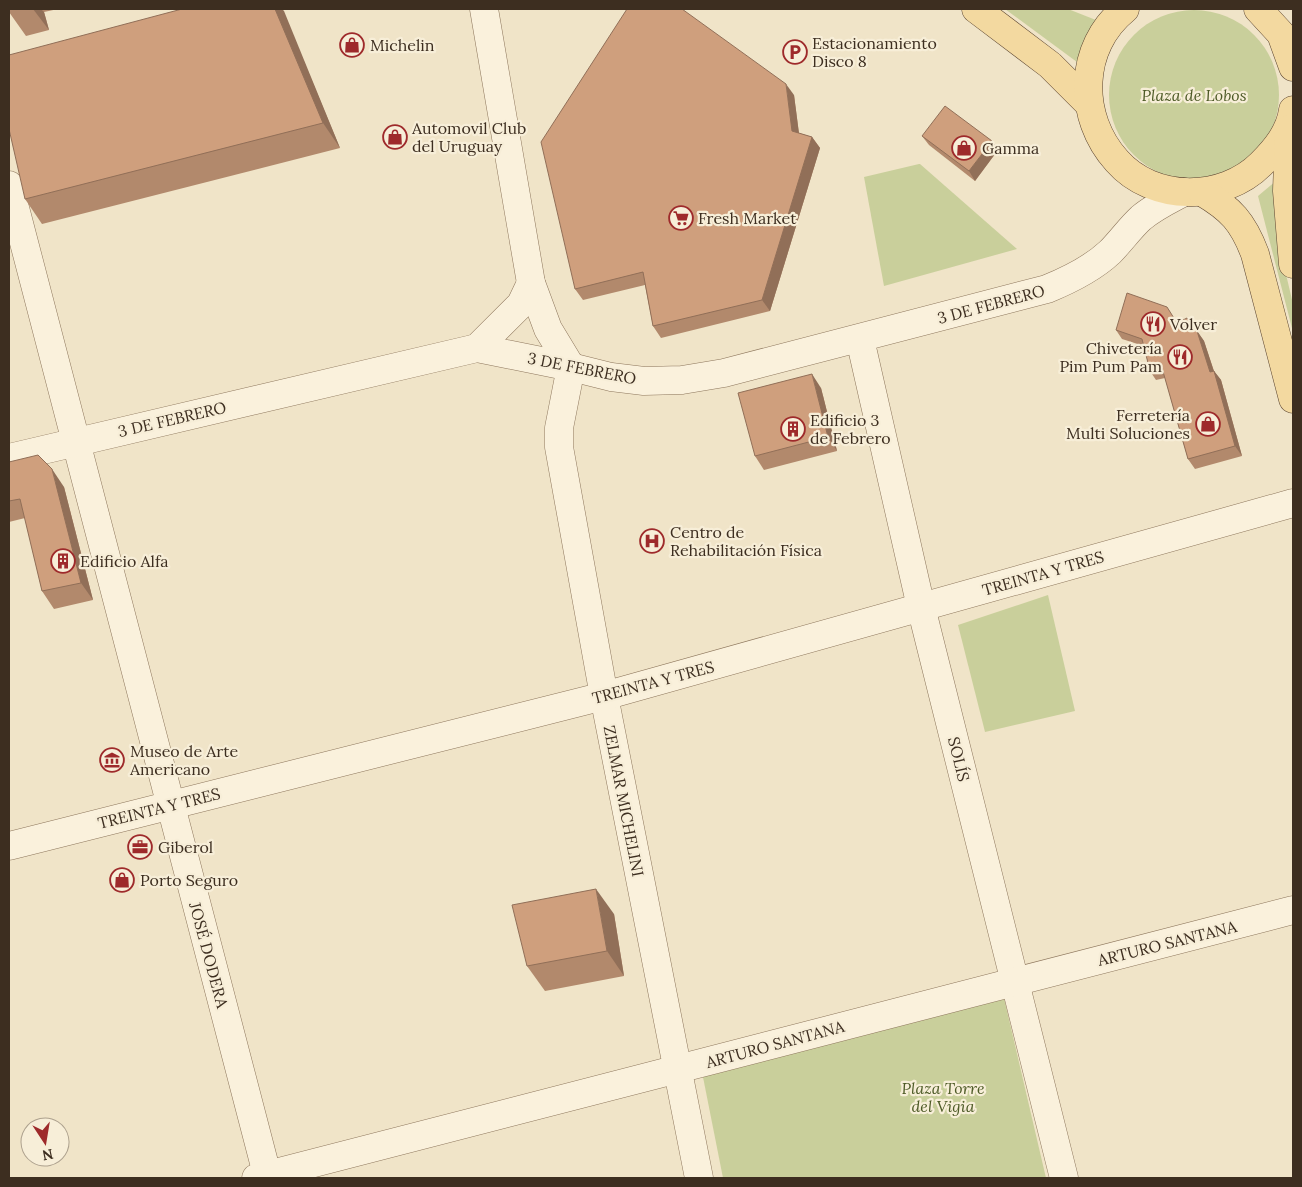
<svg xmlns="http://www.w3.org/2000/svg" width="1302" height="1187" font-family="Lora,serif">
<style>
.green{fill:#c9cf9b}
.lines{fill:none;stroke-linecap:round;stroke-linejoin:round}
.minor-casing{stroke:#8d765c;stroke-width:29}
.major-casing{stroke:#5b4430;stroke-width:29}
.minor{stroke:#faf1dc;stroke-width:28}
.major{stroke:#f3d9a0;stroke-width:28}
.wall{fill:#b2896c}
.shaded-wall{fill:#916f58}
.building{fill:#cf9f7d;stroke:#916f58}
.labels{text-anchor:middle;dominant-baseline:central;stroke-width:4.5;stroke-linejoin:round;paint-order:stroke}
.poi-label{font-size:16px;fill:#3d2e20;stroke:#f7eed8;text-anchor:start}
.park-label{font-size:16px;font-style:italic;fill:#4d5a26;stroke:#f7eed8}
.street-label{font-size:16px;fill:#3d2e20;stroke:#f7eed8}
</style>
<rect width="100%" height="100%" fill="#f0e4c8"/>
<g class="green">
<path d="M1005 9H1068L1101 22 1081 65Z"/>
<circle cx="1194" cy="95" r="85"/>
<path d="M919 164H920L1017 249 884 286 864 177Z"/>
<path d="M1276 181 1281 253 1293 304V332L1258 196Z"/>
<path d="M1048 595 1075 711 985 732 958 625Z"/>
<path d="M1004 998 1046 1178H723L702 1072Z"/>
</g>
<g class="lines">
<g class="minor-casing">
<g id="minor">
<path d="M484 9 531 283 548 329 571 367 559 428V447L604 696 699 1178"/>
<path d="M9 185 268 1178"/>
<path d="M860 339 921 607 1064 1178"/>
<path d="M477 348 521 304 531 283"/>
<path d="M9 458 477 348 571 367 611 377 644 381 682 380 724 373 1047 289C1069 280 1092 269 1110 252 1121 241 1130 228 1141 218 1154 207 1169 200 1184 192"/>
<path d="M9 846 604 696 1293 503"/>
<path d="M256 1178 1293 910"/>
</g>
</g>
<g class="major-casing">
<g id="major">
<path d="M976 9 1050 65 1088 103"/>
<path d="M1125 9C1078 47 1077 117 1117 161 1153 202 1223 202 1261 164 1276 149 1290 132 1293 110"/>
<path d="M1258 9 1281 34 1293 67"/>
<path d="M1289 129 1287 191 1293 264"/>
<path d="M1202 192C1231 209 1243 222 1255 254L1293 399"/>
</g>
</g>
<use href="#minor" class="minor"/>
<use href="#major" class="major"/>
</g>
<g class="wall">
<path d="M9 9H58L44 12 49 30 26 36 9 12Z"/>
<path d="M182 9H282L340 148 42 224 25 199Z"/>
<path d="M794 95 799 133 812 137 820 148 770 311 661 338 653 326 645 285 583 300 575 289Z"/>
<path d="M922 136 992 141 998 150 975 181 929 145Z"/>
<path d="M1178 323 1197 331 1204 341 1214 371 1221 380 1242 456 1195 469 1188 459 1165 378 1156 380 1150 371 1144 346 1122 339 1116 330Z"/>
<path d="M821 388 837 451 764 470 755 456Z"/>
<path d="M9 462 64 487 93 600 54 609 42 591 25 518 9 522Z"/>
<path d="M614 914 624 976 545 991 527 966Z"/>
</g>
<g class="shaded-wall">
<path d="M33 9H41L44 12 49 30Z"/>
<path d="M275 9H282L284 11 340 148 323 123Z"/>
<path d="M786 84 794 95 800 142 792 131Z"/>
<path d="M812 137 820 148 770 311 762 300Z"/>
<path d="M992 141 998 150 975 181 969 171Z"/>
<path d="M1197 331 1204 341 1217 381 1210 372Z"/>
<path d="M1214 371 1221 380 1242 456 1235 446Z"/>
<path d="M812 374 821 388 837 451 828 437Z"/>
<path d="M52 469 64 487 93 600 81 583Z"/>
<path d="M596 889 614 914 624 976 607 951Z"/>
</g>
<g class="building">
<path d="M182 9H275L323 123 25 199 9 129V55Z"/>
<path d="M627 9H682L786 84 792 131 812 137 762 300 653 326 643 272 575 289 541 142Z"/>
<path d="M945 106 992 141 969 171 922 136Z"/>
<path d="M1127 293 1167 307 1177 323 1187 318 1197 331 1210 372 1214 371 1235 446 1188 459 1162 368 1150 371 1142 339 1116 330Z"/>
<path d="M812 374 828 437 755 456 738 393Z"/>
<path d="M38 455 52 469 81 583 42 591 20 499 9 501V462Z"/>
<path d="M596 889 607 951 527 966 512 905Z"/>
</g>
<defs>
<g id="shop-ring" transform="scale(1.25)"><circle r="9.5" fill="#f7eed8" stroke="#9e2a2b" stroke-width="1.5"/><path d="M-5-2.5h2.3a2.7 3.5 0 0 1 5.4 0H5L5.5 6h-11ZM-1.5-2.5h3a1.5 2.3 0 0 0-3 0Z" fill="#9e2a2b"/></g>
<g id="parking-ring" transform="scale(1.25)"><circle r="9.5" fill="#f7eed8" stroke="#9e2a2b" stroke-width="1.5"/><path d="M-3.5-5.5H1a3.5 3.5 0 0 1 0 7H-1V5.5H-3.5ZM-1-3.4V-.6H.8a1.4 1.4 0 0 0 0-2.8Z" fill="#9e2a2b"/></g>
<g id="supermarket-ring" transform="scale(1.25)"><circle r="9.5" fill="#f7eed8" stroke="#9e2a2b" stroke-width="1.5"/><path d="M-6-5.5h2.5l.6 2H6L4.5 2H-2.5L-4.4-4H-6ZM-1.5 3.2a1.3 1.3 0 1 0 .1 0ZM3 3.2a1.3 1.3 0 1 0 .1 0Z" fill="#9e2a2b"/></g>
<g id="restaurant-ring" transform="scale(1.25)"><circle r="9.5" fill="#f7eed8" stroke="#9e2a2b" stroke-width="1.5"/><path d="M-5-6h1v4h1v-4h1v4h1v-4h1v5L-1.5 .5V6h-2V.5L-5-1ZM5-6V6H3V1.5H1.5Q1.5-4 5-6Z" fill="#9e2a2b"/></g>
<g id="building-ring" transform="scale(1.25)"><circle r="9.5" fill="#f7eed8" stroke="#9e2a2b" stroke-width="1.5"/><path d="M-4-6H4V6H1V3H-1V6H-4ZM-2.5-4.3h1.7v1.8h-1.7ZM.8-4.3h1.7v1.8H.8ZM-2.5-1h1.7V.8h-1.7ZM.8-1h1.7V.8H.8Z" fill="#9e2a2b"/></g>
<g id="hospital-ring" transform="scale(1.25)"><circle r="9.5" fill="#f7eed8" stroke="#9e2a2b" stroke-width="1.5"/><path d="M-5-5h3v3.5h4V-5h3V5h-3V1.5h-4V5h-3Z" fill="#9e2a2b"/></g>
<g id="museum-ring" transform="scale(1.25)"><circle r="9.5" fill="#f7eed8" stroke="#9e2a2b" stroke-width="1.5"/><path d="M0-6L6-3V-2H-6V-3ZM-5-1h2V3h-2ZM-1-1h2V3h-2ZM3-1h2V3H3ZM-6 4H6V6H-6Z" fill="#9e2a2b"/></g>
<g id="office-ring" transform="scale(1.25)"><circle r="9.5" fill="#f7eed8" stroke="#9e2a2b" stroke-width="1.5"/><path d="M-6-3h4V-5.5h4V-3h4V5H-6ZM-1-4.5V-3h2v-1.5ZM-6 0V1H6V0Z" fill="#9e2a2b"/></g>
</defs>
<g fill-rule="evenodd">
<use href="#shop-ring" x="352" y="45"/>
<use href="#parking-ring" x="795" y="52"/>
<use href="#shop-ring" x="395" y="137"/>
<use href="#shop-ring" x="964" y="148"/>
<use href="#supermarket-ring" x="681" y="218"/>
<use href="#restaurant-ring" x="1153" y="324"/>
<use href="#restaurant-ring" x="1180" y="357"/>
<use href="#shop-ring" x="1208" y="424"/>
<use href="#building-ring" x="793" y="429"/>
<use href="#hospital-ring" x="652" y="541"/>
<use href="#building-ring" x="63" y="561"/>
<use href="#museum-ring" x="112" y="760"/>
<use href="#office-ring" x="140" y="847"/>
<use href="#shop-ring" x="122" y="880"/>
</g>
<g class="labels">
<g class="poi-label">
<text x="812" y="43">Estacionamiento<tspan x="812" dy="18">Disco 8</tspan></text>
<text x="370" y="45">Michelin</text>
<text x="412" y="128">Automovil Club<tspan x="412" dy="18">del Uruguay</tspan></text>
<text x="982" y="148">Gamma</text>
<text x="698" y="218">Fresh Market</text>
<text x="1170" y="324">Volver</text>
<text x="1162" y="348" text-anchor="end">Chivetería<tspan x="1162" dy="18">Pim Pum Pam</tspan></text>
<text x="1190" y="415" text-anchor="end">Ferretería<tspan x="1190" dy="18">Multi Soluciones</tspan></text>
<text x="810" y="420">Edificio 3<tspan x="810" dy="18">de Febrero</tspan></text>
<text x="670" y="532">Centro de<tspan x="670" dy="18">Rehabilitación Física</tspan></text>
<text x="80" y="561">Edificio Alfa</text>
<text x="130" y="751">Museo de Arte<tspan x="130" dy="18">Americano</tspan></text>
<text x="158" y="847">Giberol</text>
<text x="140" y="880">Porto Seguro</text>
</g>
<g class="park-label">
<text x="1194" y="95">Plaza de Lobos</text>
<text x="943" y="1088">Plaza Torre<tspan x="943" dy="18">del Vigia</tspan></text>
</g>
<g class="street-label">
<text transform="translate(991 304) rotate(-15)">3 DE FEBRERO</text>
<text transform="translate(582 368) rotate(11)">3 DE FEBRERO</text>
<text transform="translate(172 419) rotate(-13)">3 DE FEBRERO</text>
<text transform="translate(1043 573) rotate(-16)">TREINTA Y TRES</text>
<text transform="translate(653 682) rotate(-15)">TREINTA Y TRES</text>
<text transform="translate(959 759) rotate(76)">SOLÍS</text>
<text transform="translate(624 801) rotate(79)">ZELMAR MICHELINI</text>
<text transform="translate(159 808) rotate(-14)">TREINTA Y TRES</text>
<text transform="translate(1167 943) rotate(-14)">ARTURO SANTANA</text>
<text transform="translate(209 955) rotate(75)">JOSÉ DODERA</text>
<text transform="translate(775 1044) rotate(-15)">ARTURO SANTANA</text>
</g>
</g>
<rect width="1302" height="1187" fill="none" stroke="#3d2e20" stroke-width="20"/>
<g transform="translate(45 1142) rotate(168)"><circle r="24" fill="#f7eed8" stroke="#ada18e"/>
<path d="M0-4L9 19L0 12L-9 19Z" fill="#9e2a2b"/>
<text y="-8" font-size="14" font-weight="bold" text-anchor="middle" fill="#3d2e20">N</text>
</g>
</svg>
